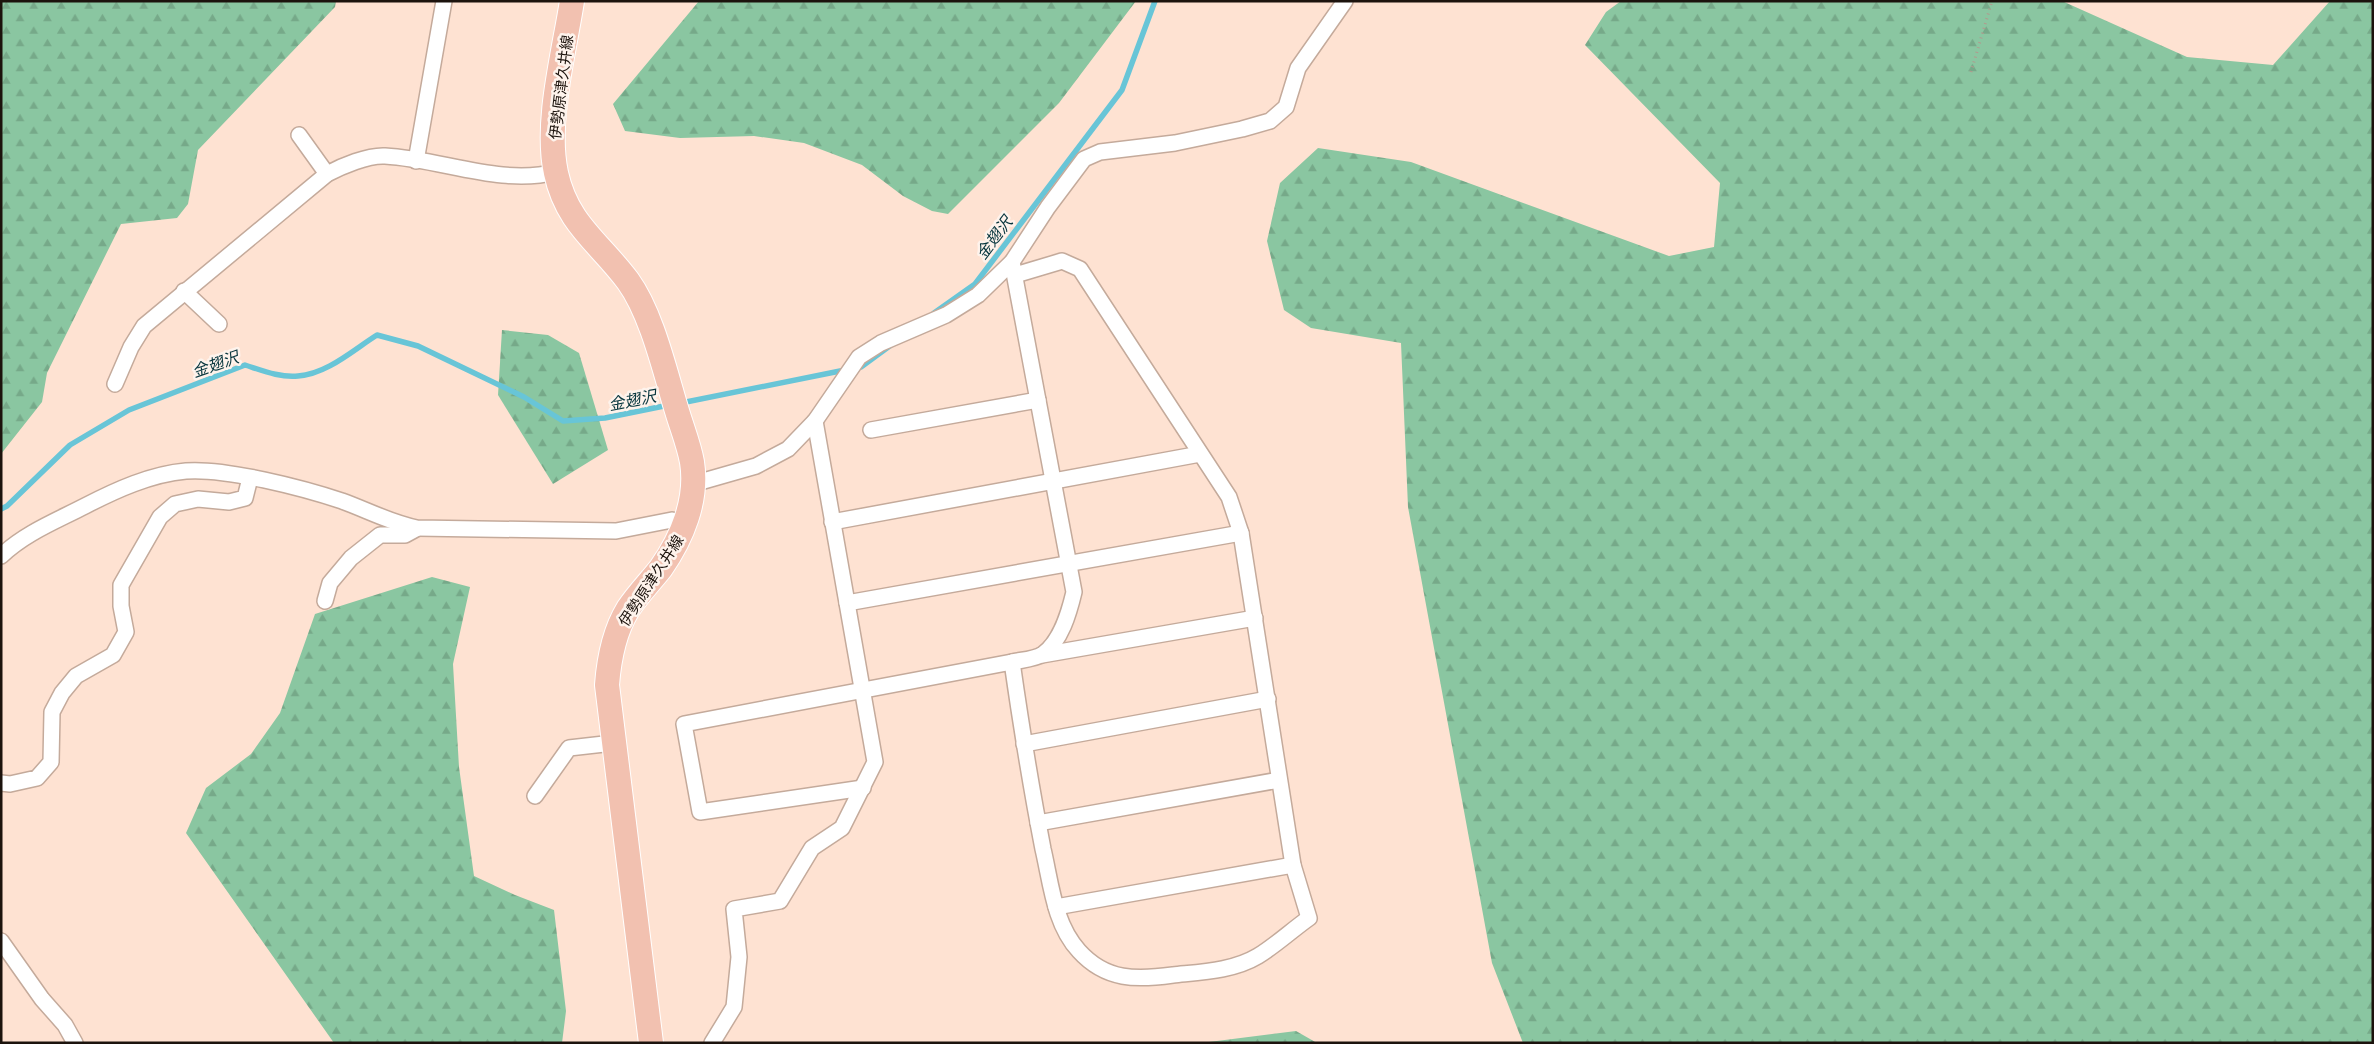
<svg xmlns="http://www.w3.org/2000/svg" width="2374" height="1044" font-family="Literata,'Noto Sans JP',serif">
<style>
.forest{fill:url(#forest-firs)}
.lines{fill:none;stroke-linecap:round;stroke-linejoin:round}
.stream{stroke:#68c5d7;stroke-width:5.5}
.street-casing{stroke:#c4aa9b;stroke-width:18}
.primary-casing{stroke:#fff;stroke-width:26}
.path{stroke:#b09b8e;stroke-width:3;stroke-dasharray:1 4;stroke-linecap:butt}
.street{stroke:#fff;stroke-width:15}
.primary{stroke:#f2c1b0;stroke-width:24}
.labels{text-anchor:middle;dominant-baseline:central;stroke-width:5;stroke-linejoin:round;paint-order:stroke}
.street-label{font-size:15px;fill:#1c130d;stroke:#fef3ec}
.water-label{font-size:16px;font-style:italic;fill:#07353d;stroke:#fef3ec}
</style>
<defs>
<pattern id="forest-firs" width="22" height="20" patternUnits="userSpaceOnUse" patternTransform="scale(1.25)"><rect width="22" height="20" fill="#8ac6a1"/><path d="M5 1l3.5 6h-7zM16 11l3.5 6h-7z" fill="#76a989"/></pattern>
</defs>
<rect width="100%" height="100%" fill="#fee2d2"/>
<g class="forest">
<path d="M1 1H336L335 7 198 150 188 204 177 218 121 224 47 373 42 402 1 454Z"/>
<path d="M699 1H1136L1059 103 948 214 932 211 903 196 862 165 804 143 754 136 680 138 625 131 613 104Z"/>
<path d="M1621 1H2062L2187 57 2273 65 2330 1H2373V1043H1523L1492 963 1408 507 1401 343 1311 328 1284 310 1267 241 1280 183 1318 148 1411 162 1669 256 1714 247 1720 183 1585 45 1606 12Z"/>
<path d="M502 330 548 335 579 353 608 450 553 484 498 395Z"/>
<path d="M432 577 470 587 453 664 459 767 474 876 515 895 554 910 566 1011 562 1043H334L186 833 206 788 251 754 280 713 315 614Z"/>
<path d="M1296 1031 1317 1043H1201Z"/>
</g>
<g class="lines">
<g class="stream">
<path d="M934 313 975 284 1122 90 1155 1"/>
<path d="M855 368 861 367 891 345"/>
<path d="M681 403 845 370"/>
<path d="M1 509 7 506 70 445 129 410 245 365C261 370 280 378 298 376 327 374 353 350 377 335L418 346 524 397 563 421 605 418 669 405"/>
</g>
<g class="street-casing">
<g id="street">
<path d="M299 135 327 174"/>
<path d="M416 161 444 1"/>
<path d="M184 291 219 324"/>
<path d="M115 384 131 347 144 326 327 174C342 166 368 155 385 156 442 159 500 186 556 172"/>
<path d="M871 430 1038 400"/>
<path d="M693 484 756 466 788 449 815 421 859 357 881 343 946 315 978 295 1012 262 1048 207 1084 159 1100 152 1175 143 1242 129 1270 121 1286 107 1298 68 1345 1"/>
<path d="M832 522 1200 454"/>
<path d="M1 556C25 533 56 521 85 506 116 490 151 474 186 471 226 468 303 488 342 501 367 510 391 523 417 528L616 531 672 520 686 523"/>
<path d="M325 601 330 583 351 558 380 535H405L416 529"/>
<path d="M847 603 1241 533"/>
<path d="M1042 655 1255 618"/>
<path d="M1012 662C1021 725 1031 787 1043 849 1051 883 1054 924 1079 951 1106 981 1137 980 1173 975 1201 972 1233 971 1258 956 1276 945 1292 930 1309 918L1293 865 1241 533 1229 497 1080 269 1062 261 1015 275"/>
<path d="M1024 744 1268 699"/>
<path d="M1 783 10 784 37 778 51 762 52 712 62 693 76 676 113 655 126 632 121 606V585L160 517 175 504 198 499 229 502 245 498 250 478"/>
<path d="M863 788 700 812 684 724 1012 662C1021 660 1036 659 1043 654 1061 641 1069 613 1074 592L1012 262"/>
<path d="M535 796 569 748 613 743"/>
<path d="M1038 823 1279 780"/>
<path d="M1056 907 1293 865"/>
<path d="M1 941 42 999 65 1025 75 1043"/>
<path d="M712 1043 734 1007 739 957 734 909 780 901 812 848 842 828 875 762 815 421"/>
</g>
</g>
<g class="primary-casing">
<path id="primary" d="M572 1C564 53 545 122 556 173 567 224 599 242 628 281 652 314 665 372 677 411 682 428 689 445 692 462 698 500 682 538 661 568 650 582 638 594 628 609 614 632 609 658 607 685L651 1043"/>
</g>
<path class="path" d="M1971 72 1992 1"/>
<use href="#street" class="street"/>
<use href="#primary" class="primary"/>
</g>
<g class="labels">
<g class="street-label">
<text transform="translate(560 87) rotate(-83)">伊勢原津久井線</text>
<text transform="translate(650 580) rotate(-57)">伊勢原津久井線</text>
</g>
<g class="water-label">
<text transform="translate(993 237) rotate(-53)">金翅沢</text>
<text transform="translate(215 363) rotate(-19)">金翅沢</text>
<text transform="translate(632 399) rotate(-11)">金翅沢</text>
</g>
</g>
<rect width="2374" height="1044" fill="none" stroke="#1c130d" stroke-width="5"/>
</svg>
